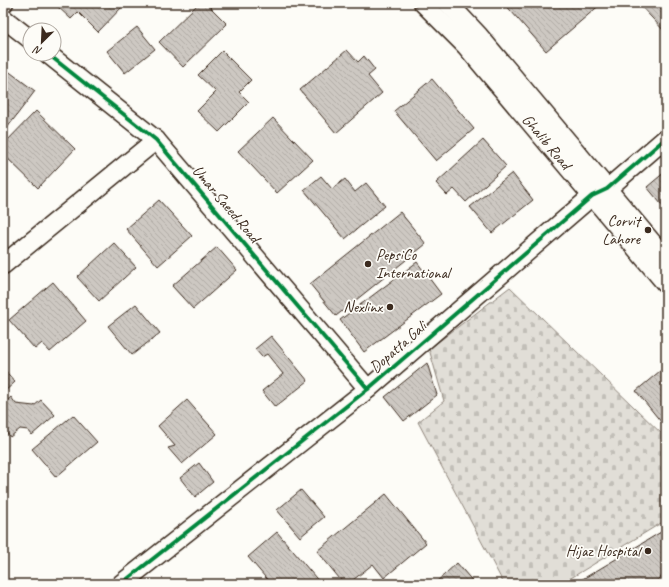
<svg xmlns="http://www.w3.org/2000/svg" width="669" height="587" font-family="Caveat,sans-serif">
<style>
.cemetery{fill:url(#cemetery-stones);stroke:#8e847a}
.building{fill:url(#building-back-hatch);stroke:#3b2a1e}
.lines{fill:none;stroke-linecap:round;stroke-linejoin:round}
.minor-casing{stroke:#3b2a1e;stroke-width:21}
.minor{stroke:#fdfcf7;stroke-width:18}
.cycleway-casing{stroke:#fdfcf7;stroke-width:6}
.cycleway{stroke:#00873e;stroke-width:4}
.poi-dot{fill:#3b2a1e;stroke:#fdfcf7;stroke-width:1.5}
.labels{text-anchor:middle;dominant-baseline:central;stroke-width:3.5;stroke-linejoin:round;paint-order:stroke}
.street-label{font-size:16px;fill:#3b2a1e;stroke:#fdfcf7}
.poi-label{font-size:16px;fill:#3b2a1e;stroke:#fdfcf7;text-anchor:end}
</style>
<defs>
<pattern id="cemetery-stones" width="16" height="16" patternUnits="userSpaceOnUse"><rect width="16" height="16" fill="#e1ded7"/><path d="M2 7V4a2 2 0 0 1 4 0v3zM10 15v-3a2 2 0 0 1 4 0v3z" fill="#c2bfb8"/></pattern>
<pattern id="building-back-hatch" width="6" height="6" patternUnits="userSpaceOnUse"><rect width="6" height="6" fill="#cdc8c2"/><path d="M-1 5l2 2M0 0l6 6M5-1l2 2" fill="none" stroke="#b1aca6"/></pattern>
</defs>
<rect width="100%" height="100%" fill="#fdfcf7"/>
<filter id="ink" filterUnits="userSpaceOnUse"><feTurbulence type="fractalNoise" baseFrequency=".025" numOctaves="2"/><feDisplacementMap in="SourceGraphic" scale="8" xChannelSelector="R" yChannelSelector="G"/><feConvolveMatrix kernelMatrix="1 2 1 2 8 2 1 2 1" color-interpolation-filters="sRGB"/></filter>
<g filter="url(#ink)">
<path class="cemetery" d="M510 287 666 438V520L561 584H504L418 422 444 401 429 349Z"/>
<g class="building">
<path d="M60 3H122L124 5 98 32 78 12 71 19 57 6Z"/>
<path d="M199 3H206L227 24 183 67 159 42Z"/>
<path d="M504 3H602L546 51Z"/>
<path d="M638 3H664L666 5V33Z"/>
<path d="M137 27 155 49 125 73 107 51Z"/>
<path d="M347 50 358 62 364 56 375 70 368 76 382 93 336 133 300 90Z"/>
<path d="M222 51 251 80 239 92 249 102 219 132 197 111 216 92 198 75Z"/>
<path d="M3 67 35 91 4 132H3Z"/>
<path d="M432 79 474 129 436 161 394 111Z"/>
<path d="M36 111 75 149 38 188 3 154V145Z"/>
<path d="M273 118 313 160 277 193 238 151Z"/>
<path d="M483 140 506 166 466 202 454 189 447 195 436 183Z"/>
<path d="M666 171V210L647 187Z"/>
<path d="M512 173 533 200 492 233 470 207Z"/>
<path d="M321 176 332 189 345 179 355 192 366 183 385 206 345 239 304 190Z"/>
<path d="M159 200 192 236 158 266 126 229Z"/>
<path d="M400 212 426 244 336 316 310 284Z"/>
<path d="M114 243 136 267 99 301 77 277Z"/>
<path d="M217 247 237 270 193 309 172 286Z"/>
<path d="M417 262 441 294 364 352 340 320Z"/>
<path d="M53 282 86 321 50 352 42 343 35 349 9 320Z"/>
<path d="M136 304 160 333 132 355 108 326Z"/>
<path d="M271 336 308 381 275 407 262 391 283 374 267 354 262 357 255 349Z"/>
<path d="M427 363 437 395 404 421 385 397Z"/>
<path d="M666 366V428L636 391Z"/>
<path d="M3 368 15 382 3 393Z"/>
<path d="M11 397 16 404 34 406 41 400 55 415 32 435 28 430 20 429 10 437 3 428V404Z"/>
<path d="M187 400 217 434 182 464 168 448 175 446 158 426Z"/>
<path d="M73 415 97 442 56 477 32 449Z"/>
<path d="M199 463 213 482 195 497 180 478Z"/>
<path d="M301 490 324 517 300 537 277 510Z"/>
<path d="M386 494 426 543 384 578 373 564 348 584H344L317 551Z"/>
<path d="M666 529V573L653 584 576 583Z"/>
<path d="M277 532 321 584H271L248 557Z"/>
<path d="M457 563 475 584H434Z"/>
</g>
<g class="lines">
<g class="minor-casing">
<g id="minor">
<path id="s1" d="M423 3 466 46 666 284"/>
<path d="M448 3 479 36 666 259"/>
<path d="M3 4 4 3"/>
<path d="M3 18 30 39"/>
<path d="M48 54 156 140 368 389"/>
<path d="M3 265 156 140"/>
<path d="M121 584 368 389 592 196 607 189 666 138"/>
</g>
</g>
<use href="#minor" class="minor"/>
<g class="cycleway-casing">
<g id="cycleway">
<path d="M48 54 156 140 368 389"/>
<path d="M121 584 368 389 592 196 607 189 666 138"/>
</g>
</g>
<use href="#cycleway" class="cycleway"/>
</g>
</g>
<g class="poi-dot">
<circle cx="648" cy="230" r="4"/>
<circle cx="368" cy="264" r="4"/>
<circle cx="390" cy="307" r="4"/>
<circle cx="648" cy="551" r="4"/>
</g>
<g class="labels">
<g class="street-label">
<text stroke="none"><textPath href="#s1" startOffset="186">Ghalib Road</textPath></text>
<text transform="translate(226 204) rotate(50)">Umar Saeed Road</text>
<text transform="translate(398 347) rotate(-41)">Dopatta Gali</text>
</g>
<g class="poi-label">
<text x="640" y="221">Corvit<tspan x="640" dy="18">Lahore</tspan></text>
<text x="376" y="255" text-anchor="start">PepsiCo<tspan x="376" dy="18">International</tspan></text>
<text x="382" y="307">Nexlinx</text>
<text x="640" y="551">Hijaz Hospital</text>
</g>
</g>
<rect width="669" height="587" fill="none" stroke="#fdfcf7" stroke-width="16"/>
<rect x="8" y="8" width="653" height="571" fill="none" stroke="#3b2a1e" stroke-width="1.5" filter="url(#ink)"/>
<g transform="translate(42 42) rotate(204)"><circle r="19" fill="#fdfcf7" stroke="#afa8a0"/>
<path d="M0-3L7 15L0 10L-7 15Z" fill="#3b2a1e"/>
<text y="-6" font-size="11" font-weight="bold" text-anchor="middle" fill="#3b2a1e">N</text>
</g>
</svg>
